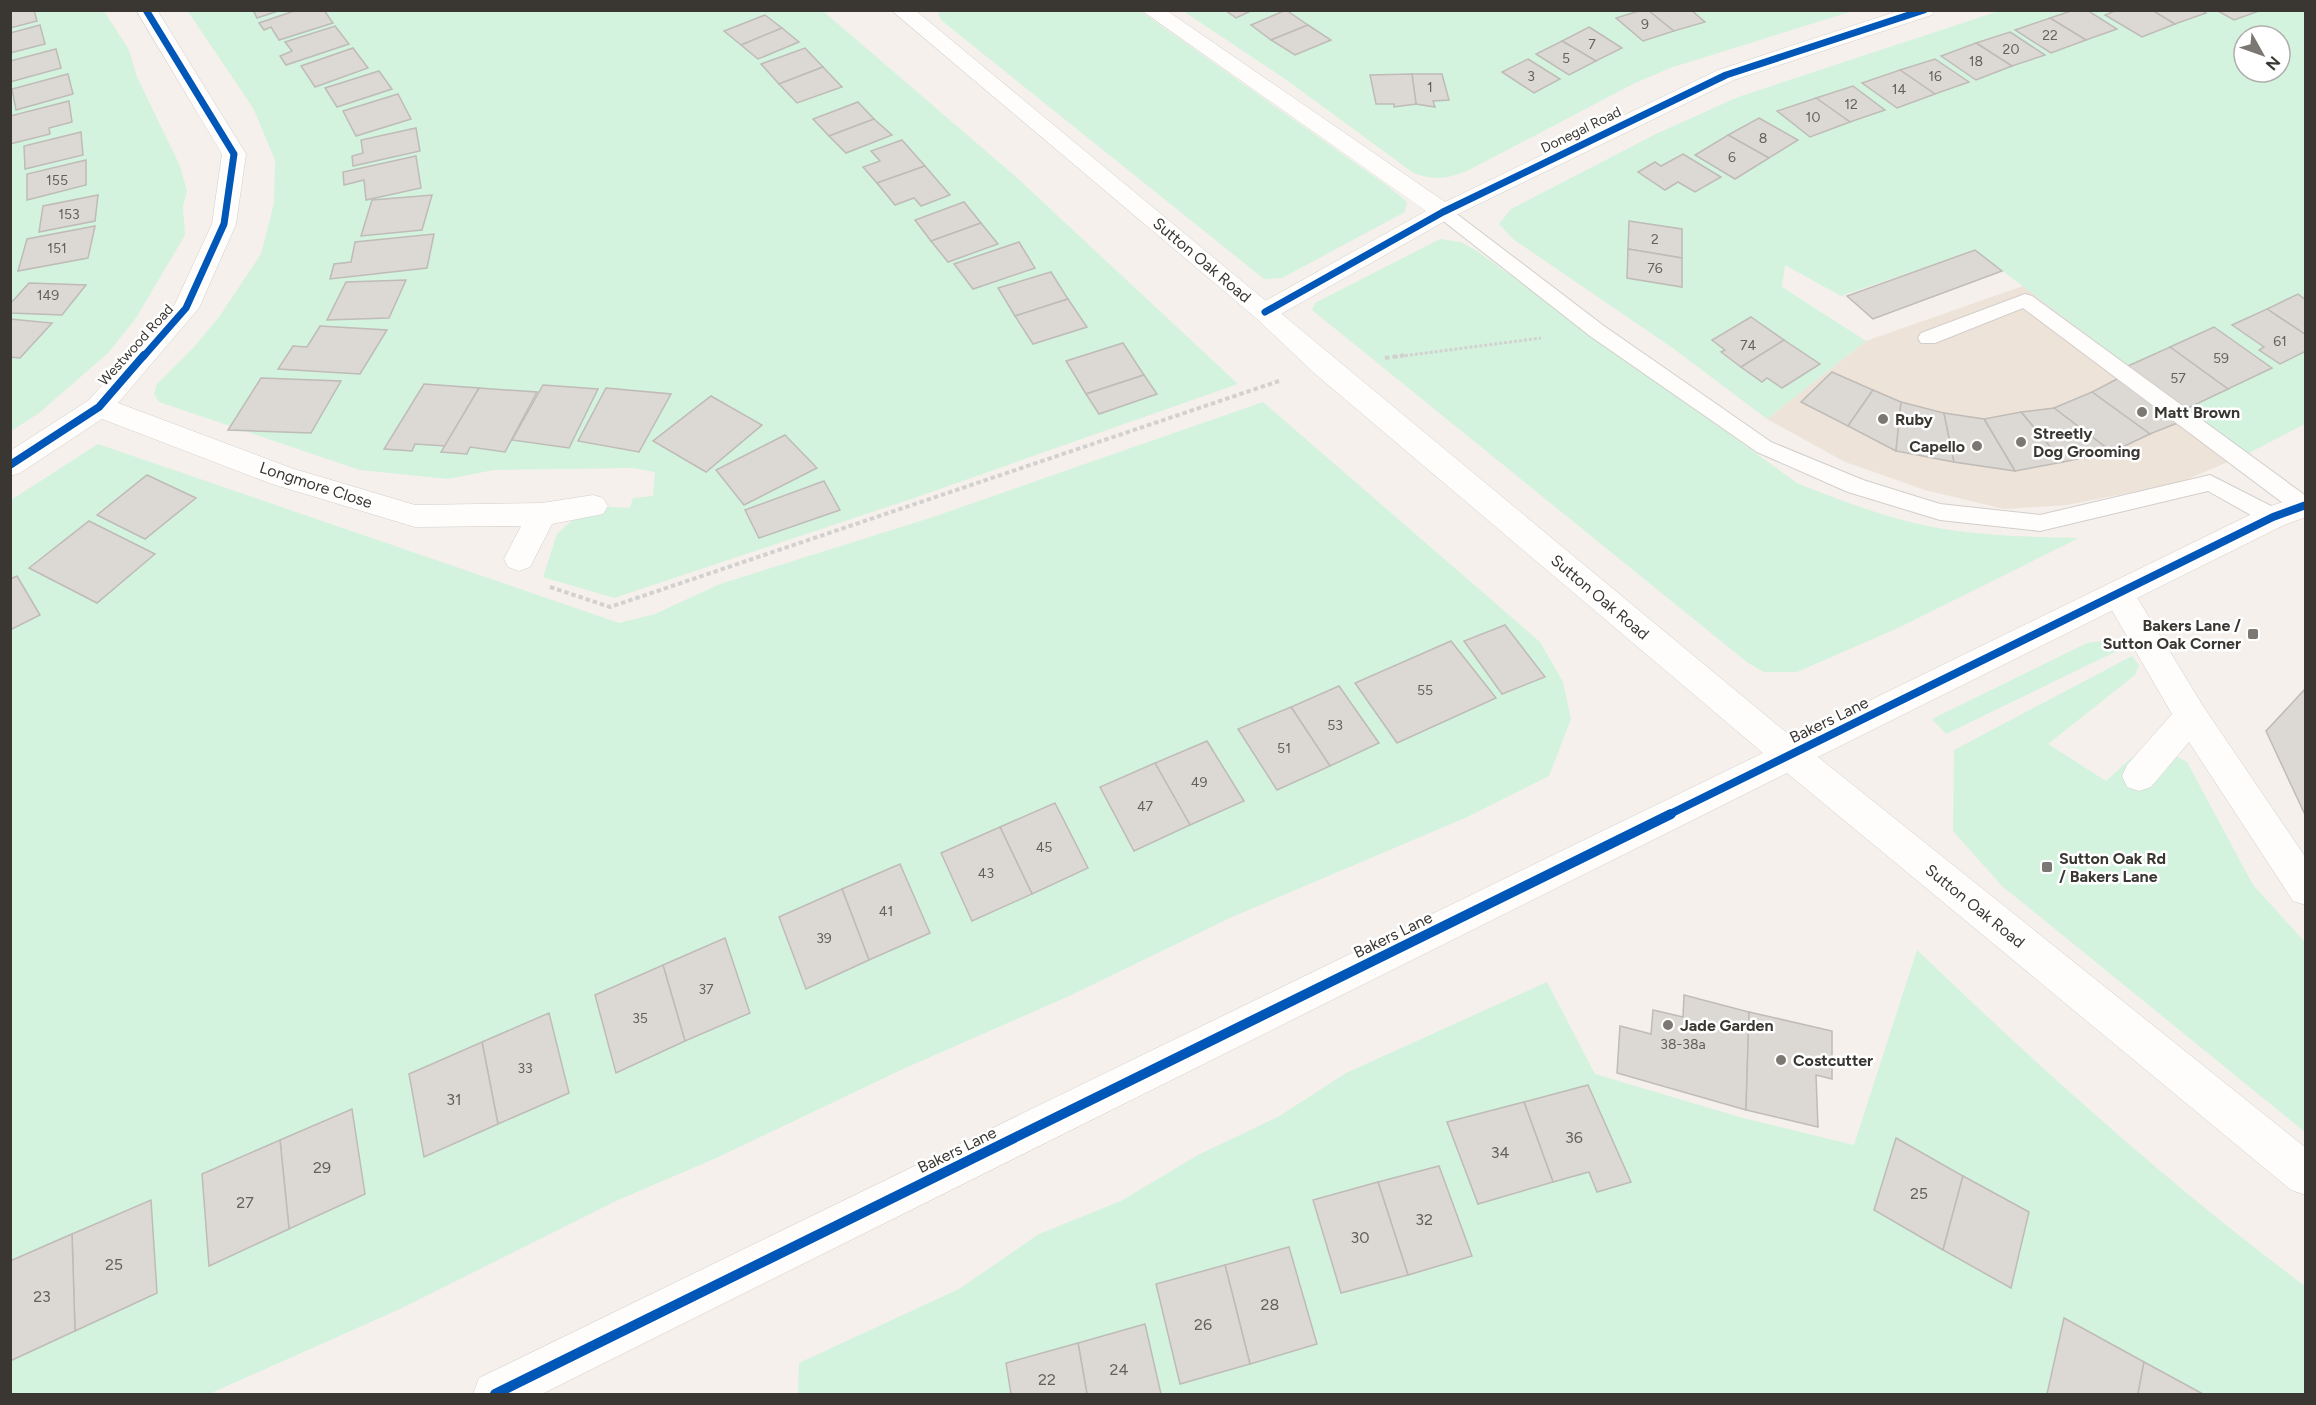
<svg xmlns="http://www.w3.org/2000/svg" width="2316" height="1405" font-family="Figtree,sans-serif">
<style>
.built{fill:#ede3d9}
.green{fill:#d3f3de;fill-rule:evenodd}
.building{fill:#dcd8d4;stroke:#bfbbb7;stroke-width:1.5}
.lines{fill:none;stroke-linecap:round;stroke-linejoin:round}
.lane-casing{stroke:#d2ceca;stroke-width:2}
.street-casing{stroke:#d2ceca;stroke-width:1}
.secondary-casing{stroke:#d2ceca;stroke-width:1}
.path-far1{stroke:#d3d1d0;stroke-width:3;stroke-dasharray:3 2;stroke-linecap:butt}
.path{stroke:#d3d1d0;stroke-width:4;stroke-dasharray:4.5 3;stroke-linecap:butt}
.lane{fill:#fefdfc;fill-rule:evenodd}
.street{fill:#fefdfc;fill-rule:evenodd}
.secondary{fill:#fefdfc;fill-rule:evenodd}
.cycleway-far2-casing{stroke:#fff;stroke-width:10}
.cycleway-far1-casing{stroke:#fff;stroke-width:12}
.cycleway-casing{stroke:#fff;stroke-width:14}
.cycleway-far2{stroke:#0057b8;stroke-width:7}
.cycleway-far1{stroke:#0057b8;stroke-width:8}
.cycleway{stroke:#0057b8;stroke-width:10}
.poi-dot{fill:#7b7873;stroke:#fff;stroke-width:2}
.labels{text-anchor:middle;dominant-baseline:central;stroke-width:5;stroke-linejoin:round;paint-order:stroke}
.number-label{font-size:14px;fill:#64615d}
.far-street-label{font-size:14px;fill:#3a3733;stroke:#fff}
.street-label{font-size:16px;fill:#3a3733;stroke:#fff}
.poi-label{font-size:16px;font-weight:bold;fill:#3a3733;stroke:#fff;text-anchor:start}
.near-number-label{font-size:16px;fill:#64615d}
</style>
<rect width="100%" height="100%" fill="#f5f0eb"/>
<path class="built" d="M2023 286 2245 455 2178 483 2067 505 2004 509 1925 490 1845 462 1767 419 1866 341Z"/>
<g class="green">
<path d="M187 10 823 11 1015 176 1238 384 914 498 614 598 543 577 557 534 564 527 593 506 630 508 633 498 653 496 655 472 633 468 494 470 448 479 360 470 159 402 154 394 157 384 194 347 219 317 261 254 274 203 275 160 253 108Z"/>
<path d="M937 10 1140 11 1389 187 1407 202 1405 212 1282 278 1264 279 941 20Z"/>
<path d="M10 11H104L129 50 137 77 180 166 187 191 183 206 185 235 136 318 108 353 39 413 11 431Z"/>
<path d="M1183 11H1853L1670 68 1633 84 1467 171C1446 179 1433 181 1412 172L1288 81Z"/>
<path d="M1999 11H2305V424L2245 455 1975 250 1841 296 1785 265 1782 287 1866 341 1767 419 1674 349 1513 239 1499 224 1511 209 1656 134 1738 97ZM2244 36H2280V72H2244Z"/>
<path d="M1440 239 1461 242 1477 251 1797 483C1841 501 1886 518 1933 527 1981 536 2031 537 2079 538L1898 628 1797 672H1764L1748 663 1312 310 1315 303Z"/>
<path d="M1263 402 1540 642 1563 682 1571 719 1549 776 1465 818 1232 917 1067 997 903 1069 714 1159 618 1200 400 1309 209 1394H11V500L98 444 619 623 655 614 720 584 933 517Z"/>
<path d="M2103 641 2121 649 1946 734 1932 719 2087 643Z"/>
<path d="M2132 656 2139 665 2135 675 2048 744 2106 781C2137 753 2145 738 2187 762L2253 885 2305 942V1132L2002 886 1953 831 1954 750Z"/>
<path d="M1917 950C2040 1068 2168 1184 2305 1286V1394H798L799 1363 959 1289 1039 1234 1121 1201 1198 1155 1278 1117 1346 1073 1547 982 1595 1074 1743 1118 1854 1145Z"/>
</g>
<g class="building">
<path d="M10 10H34L37 21 10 28Z"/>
<path d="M253 10H281L257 18Z"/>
<path d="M297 10H324L333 23 279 40 271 27 264 30 259 23Z"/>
<path d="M1225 10H1253L1236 18Z"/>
<path d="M1286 10 1308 25 1271 40 1251 25Z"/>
<path d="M1642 10H1648L1674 31 1643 41 1616 18Z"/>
<path d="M1648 10H1691L1705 22 1674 31Z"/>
<path d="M2074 10H2087L2117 29 2086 40 2050 18Z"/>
<path d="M2117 10H2152L2175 24 2142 37 2105 15Z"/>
<path d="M2152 10H2201L2206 13 2175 24Z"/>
<path d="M2216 10H2259V11L2234 20Z"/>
<path d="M765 15 782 28 741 45 724 31Z"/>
<path d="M2050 18 2086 40 2051 53 2015 30Z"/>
<path d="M40 25 45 44 10 53V33Z"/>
<path d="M1308 25 1331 40 1295 55 1271 40Z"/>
<path d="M335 26 349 44 286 65 280 56 292 51 285 42Z"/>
<path d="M1589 27 1622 48 1596 61 1562 41Z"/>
<path d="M782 28 799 42 758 59 741 45Z"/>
<path d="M2010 32 2045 55 2012 66 1976 43Z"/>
<path d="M1562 41 1596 61 1569 75 1536 54Z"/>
<path d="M1976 43 2012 66 1976 80 1941 56Z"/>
<path d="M353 48 368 68 315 87 301 66Z"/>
<path d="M805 48 823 67 779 84 761 64Z"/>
<path d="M56 49 61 68 10 82V61Z"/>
<path d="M1528 59 1560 79 1534 93 1502 72Z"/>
<path d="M1935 59 1969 82 1935 94 1900 70Z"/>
<path d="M823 67 842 87 797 103 779 84Z"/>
<path d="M1900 70 1935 94 1897 108 1862 83Z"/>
<path d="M379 71 392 89 337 107 325 88Z"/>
<path d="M68 74 73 94 16 110 12 89Z"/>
<path d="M1412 74H1442L1449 100 1433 101 1435 107 1416 104Z"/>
<path d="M1412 74 1416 104 1394 107V104H1376L1370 75Z"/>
<path d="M1853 86 1885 110 1850 122 1816 98Z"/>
<path d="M398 94 411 119 356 136 343 111Z"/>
<path d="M1816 98 1850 122 1810 137 1777 111Z"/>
<path d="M69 101 72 122 49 128 50 134 10 144V116Z"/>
<path d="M858 102 874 119 829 136 813 119Z"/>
<path d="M1759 118 1798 140 1769 158 1728 135Z"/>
<path d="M874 119 892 135 846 153 829 136Z"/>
<path d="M416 128 420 151 353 166 352 156 363 153 361 140Z"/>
<path d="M81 132 83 155 25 169 24 146Z"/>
<path d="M1728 135 1769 158 1735 179 1695 155Z"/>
<path d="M902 140 925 166 877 183 863 167 880 161 871 151Z"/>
<path d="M1683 154 1721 177 1695 192 1678 182 1665 190 1638 172 1655 162 1661 166Z"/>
<path d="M416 156 421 188 366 200 364 180 344 185 343 172Z"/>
<path d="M86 160V185L27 200V174Z"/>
<path d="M925 166 950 195 921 206 914 198 895 205 877 183Z"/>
<path d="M98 195 95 221 39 232 43 206Z"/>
<path d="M432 195 422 230 361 236 372 200Z"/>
<path d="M964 202 981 223 931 241 915 220Z"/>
<path d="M1629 221 1682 229V258L1628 249Z"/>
<path d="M981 223 998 244 948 262 931 241Z"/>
<path d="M95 226 88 258 18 271 27 239Z"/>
<path d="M434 234 427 268 330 279 334 264 351 262 355 242Z"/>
<path d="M1019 242 1035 268 973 289 954 264Z"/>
<path d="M1628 249 1682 258V287L1627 278Z"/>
<path d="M1975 250 2002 271 1873 319 1847 296Z"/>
<path d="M1051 272 1068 299 1015 316 998 288Z"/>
<path d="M406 280 389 318 327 320 346 282Z"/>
<path d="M29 283 86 285 62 315 10 313V304Z"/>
<path d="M2298 294 2306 300V335L2267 309Z"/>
<path d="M1068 299 1087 327 1033 344 1015 316Z"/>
<path d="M2267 309 2306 335V351L2280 364 2259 350 2264 347 2232 325Z"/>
<path d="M1751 317 1784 340 1741 367 1721 352 1725 350 1712 340Z"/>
<path d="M10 319 52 323 20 358 10 357Z"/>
<path d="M320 326 387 330 360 374 278 369 293 346 307 347Z"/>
<path d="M2214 327 2272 368 2228 389 2170 347Z"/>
<path d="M1784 340 1820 364 1782 388 1767 378 1762 382 1741 367Z"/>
<path d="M1123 343 1144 375 1086 394 1066 361Z"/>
<path d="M2170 347 2228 389 2186 409 2128 366Z"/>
<path d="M1832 372 1873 390 1848 426 1801 402Z"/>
<path d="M1144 375 1157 394 1099 414 1086 394Z"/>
<path d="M261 378 341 381 311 433 228 430Z"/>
<path d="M2119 378 2180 422 2150 434 2092 392Z"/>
<path d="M424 384 479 388 445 446 415 444 412 451 384 449Z"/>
<path d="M543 385 598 389 569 448 512 440Z"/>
<path d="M479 388 537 392 505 452 470 447 467 454 441 452Z"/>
<path d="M606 388 671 394 639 452 578 441Z"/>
<path d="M1873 390 1901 402 1896 451 1848 426Z"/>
<path d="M2092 392 2150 434 2112 452 2054 408Z"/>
<path d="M711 396 762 425 706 472 653 441Z"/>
<path d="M1901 402 1944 413 1954 462 1896 451Z"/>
<path d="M2054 408 2112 452 2063 462 2021 412Z"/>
<path d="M2021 412 2063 462 2015 471 1984 419Z"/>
<path d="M1944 413 1984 419 2015 471 1954 462Z"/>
<path d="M785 435 817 468 744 505 716 470Z"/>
<path d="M147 475 196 498 145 539 97 515Z"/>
<path d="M824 481 840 510 759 538 745 510Z"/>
<path d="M89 521 155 554 97 603 29 568Z"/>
<path d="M17 576 40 615 10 630V579Z"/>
<path d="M1505 625 1545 677 1502 694 1464 641Z"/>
<path d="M1451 641 1496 698 1397 743 1355 683Z"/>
<path d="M1339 686 1379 743 1330 766 1291 707Z"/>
<path d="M2306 688V817L2266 731Z"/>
<path d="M1291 707 1330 766 1277 790 1238 729Z"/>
<path d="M1207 741 1244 801 1190 825 1155 763Z"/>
<path d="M1155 763 1190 825 1134 851 1100 787Z"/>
<path d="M1055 803 1088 868 1032 894 1000 827Z"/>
<path d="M1000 827 1032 894 972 921 941 853Z"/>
<path d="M900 864 930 933 869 960 842 889Z"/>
<path d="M842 889 869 960 806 989 779 917Z"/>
<path d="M725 938 750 1013 685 1041 663 965Z"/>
<path d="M663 965 685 1041 616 1073 595 995Z"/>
<path d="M1684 995 1749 1012 1746 1110 1617 1073 1620 1026 1651 1034 1653 1010 1683 1017Z"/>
<path d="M1749 1012 1832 1031V1079L1816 1075 1818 1127 1746 1110Z"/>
<path d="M549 1013 569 1093 498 1124 482 1042Z"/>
<path d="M482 1042 498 1124 424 1157 409 1074Z"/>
<path d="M1588 1085 1631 1182 1597 1192 1589 1172 1553 1182 1524 1102Z"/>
<path d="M1524 1102 1553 1182 1478 1204 1447 1122Z"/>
<path d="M352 1109 365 1194 289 1229 280 1140Z"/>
<path d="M1896 1138 1963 1176 1943 1250 1874 1210Z"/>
<path d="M280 1140 289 1229 209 1266 202 1174Z"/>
<path d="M1439 1166 1472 1256 1408 1275 1378 1182Z"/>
<path d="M1963 1176 2029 1212 2011 1288 1943 1250Z"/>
<path d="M1378 1182 1408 1275 1341 1293 1313 1200Z"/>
<path d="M151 1200 157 1293 75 1331 72 1234Z"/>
<path d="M72 1234 75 1331 10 1361V1261Z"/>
<path d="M1289 1247 1317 1344 1250 1364 1225 1265Z"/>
<path d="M1225 1265 1250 1364 1180 1384 1156 1284Z"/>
<path d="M2064 1318 2144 1362 2138 1394H2047Z"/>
<path d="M1145 1324 1161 1394H1087L1078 1343Z"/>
<path d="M1078 1343 1087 1394H1011L1006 1363Z"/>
<path d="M2144 1362 2203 1394H2138Z"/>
</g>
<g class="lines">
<g class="lane-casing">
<g id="lane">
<path d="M1443 206 1449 208 1604 326 1771 442 1863 480 1940 504 2040 515 2210 475 2281 511 2284 517 2281 523 2273 525 2265 523 2208 491 2040 531 1940 520 1848 492 1757 452 1590 336 1437 216 1434 212 1437 208Z"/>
<path d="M2025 294 2032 296 2306 496V513L2295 512 2023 308 1935 343H1921L1918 338 1921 333Z"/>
</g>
</g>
<g class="street-casing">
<g id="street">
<path d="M136 10H157L246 154 236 224 199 308 118 403 291 468 415 505 542 503 593 495 603 498 608 506 603 514 552 524 530 567 519 571 508 567 504 559 521 526 415 527 272 484 102 419 20 473 10 476V451L89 400 175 304 212 224 222 154Z"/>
<path d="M1141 10H1166L1445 202 1718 70 1901 10H1934L1932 15 1734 80 1452 217 1274 318 1265 321 1256 318 1252 312 1256 306 1426 211Z"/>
<path d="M2119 583 2130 586 2203 706 2306 858V905L2293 901 2189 742 2151 787 2139 791 2127 787 2122 776 2127 765 2172 714 2103 595 2108 586Z"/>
</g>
</g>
<g class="secondary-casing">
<path id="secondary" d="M891 10H915L1793 738 2262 509 2306 494V517L2284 525 1818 757 2306 1148V1195L2291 1190 1787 773 542 1394H473L479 1378 1763 753 1314 373 1256 318Z"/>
</g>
<path class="path-far1" d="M1395 357 1541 338"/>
<g class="path">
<path d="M1385 358 1406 355"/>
<path d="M550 587 610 607 1279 381"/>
</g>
<use href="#lane" class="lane"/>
<use href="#street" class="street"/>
<use href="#secondary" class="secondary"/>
<g class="cycleway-far2-casing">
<g id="cycleway-far2">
<path d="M1265 312 1443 212 1726 75 1924 10"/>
<path d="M143 357 186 308 224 224 234 154 146 10"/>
</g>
</g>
<g class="cycleway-far1-casing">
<g id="cycleway-far1">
<path d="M10 465 99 407 144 355"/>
<path d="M1668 815 2273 517 2306 505"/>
</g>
</g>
<g class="cycleway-casing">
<path id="cycleway" d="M495 1394 1671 814"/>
</g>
<use href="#cycleway-far2" class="cycleway-far2"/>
<use href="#cycleway-far1" class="cycleway-far1"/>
<use href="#cycleway" class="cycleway"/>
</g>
<g class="poi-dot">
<circle cx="2142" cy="412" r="6"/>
<circle cx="1883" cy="419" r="6"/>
<circle cx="2021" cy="442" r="6"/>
<circle cx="1977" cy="446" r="6"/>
<rect x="2247" y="628" width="12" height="12" rx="3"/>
<rect x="2041" y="861" width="12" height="12" rx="3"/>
<circle cx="1668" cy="1025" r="6"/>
<circle cx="1781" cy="1060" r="6"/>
</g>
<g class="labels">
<g class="number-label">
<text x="1645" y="24">9</text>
<text x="2050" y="35">22</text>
<text x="1592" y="44">7</text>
<text x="2011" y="49">20</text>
<text x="1566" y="58">5</text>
<text x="1976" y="61">18</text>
<text x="1531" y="76">3</text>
<text x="1935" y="76">16</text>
<text x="1430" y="87">1</text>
<text x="1899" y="89">14</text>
<text x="1851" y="104">12</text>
<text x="1813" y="117">10</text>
<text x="1763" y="138">8</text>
<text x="1732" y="157">6</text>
<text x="57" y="180">155</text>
<text x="69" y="214">153</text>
<text x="1655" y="239">2</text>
<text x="57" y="248">151</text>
<text x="1655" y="268">76</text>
<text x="48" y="295">149</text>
<text x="2280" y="341">61</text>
<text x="1748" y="345">74</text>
<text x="2221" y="358">59</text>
<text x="2178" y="378">57</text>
<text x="1425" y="690">55</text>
<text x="1335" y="725">53</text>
<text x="1284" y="748">51</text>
<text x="1199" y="782">49</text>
<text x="1145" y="806">47</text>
<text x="1044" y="847">45</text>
<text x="986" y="873">43</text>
<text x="886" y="911">41</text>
<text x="824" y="938">39</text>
<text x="706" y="989">37</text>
<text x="640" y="1018">35</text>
<text x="1683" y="1044">38-38a</text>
<text x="525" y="1068">33</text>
</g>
<g class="far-street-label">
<text transform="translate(1581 130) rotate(-26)">Donegal Road</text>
<text transform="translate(136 345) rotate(-48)">Westwood Road</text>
</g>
<g class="street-label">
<text transform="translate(1202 260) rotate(40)">Sutton Oak Road</text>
<text transform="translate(316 485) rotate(18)">Longmore Close</text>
<text transform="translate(1600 597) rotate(40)">Sutton Oak Road</text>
<text transform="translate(1829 720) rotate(-26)">Bakers Lane</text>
<text transform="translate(1975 906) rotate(39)">Sutton Oak Road</text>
<text transform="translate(1393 935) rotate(-26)">Bakers Lane</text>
<text transform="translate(957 1150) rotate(-26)">Bakers Lane</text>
</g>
<g class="poi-label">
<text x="2154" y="412">Matt Brown</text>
<text x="1895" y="419">Ruby</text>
<text x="2033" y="433">Streetly<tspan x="2033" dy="18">Dog Grooming</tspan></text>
<text x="1965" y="446" text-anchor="end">Capello</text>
<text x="2241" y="625" text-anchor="end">Bakers Lane /<tspan x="2241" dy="18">Sutton Oak Corner</tspan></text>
<text x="2059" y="858">Sutton Oak Rd<tspan x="2059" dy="18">/ Bakers Lane</tspan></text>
<text x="1680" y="1025">Jade Garden</text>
<text x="1793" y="1060">Costcutter</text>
</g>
<g class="near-number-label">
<text x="454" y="1099">31</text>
<text x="1574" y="1137">36</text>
<text x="1500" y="1152">34</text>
<text x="322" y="1167">29</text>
<text x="1919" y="1193">25</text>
<text x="245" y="1202">27</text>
<text x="1424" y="1219">32</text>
<text x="1360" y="1237">30</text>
<text x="114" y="1264">25</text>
<text x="42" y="1296">23</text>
<text x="1270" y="1304">28</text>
<text x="1203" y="1324">26</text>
<text x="1119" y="1369">24</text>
<text x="1047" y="1379">22</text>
</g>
</g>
<rect width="2316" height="1405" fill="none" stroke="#3a3733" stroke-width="24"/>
<g transform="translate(2262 54) rotate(130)"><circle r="28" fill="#ffffff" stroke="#b0afad" stroke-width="1.5"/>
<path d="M0-4.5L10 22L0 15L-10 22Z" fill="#7b7873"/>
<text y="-9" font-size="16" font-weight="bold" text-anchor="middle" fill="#3a3733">N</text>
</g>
</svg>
